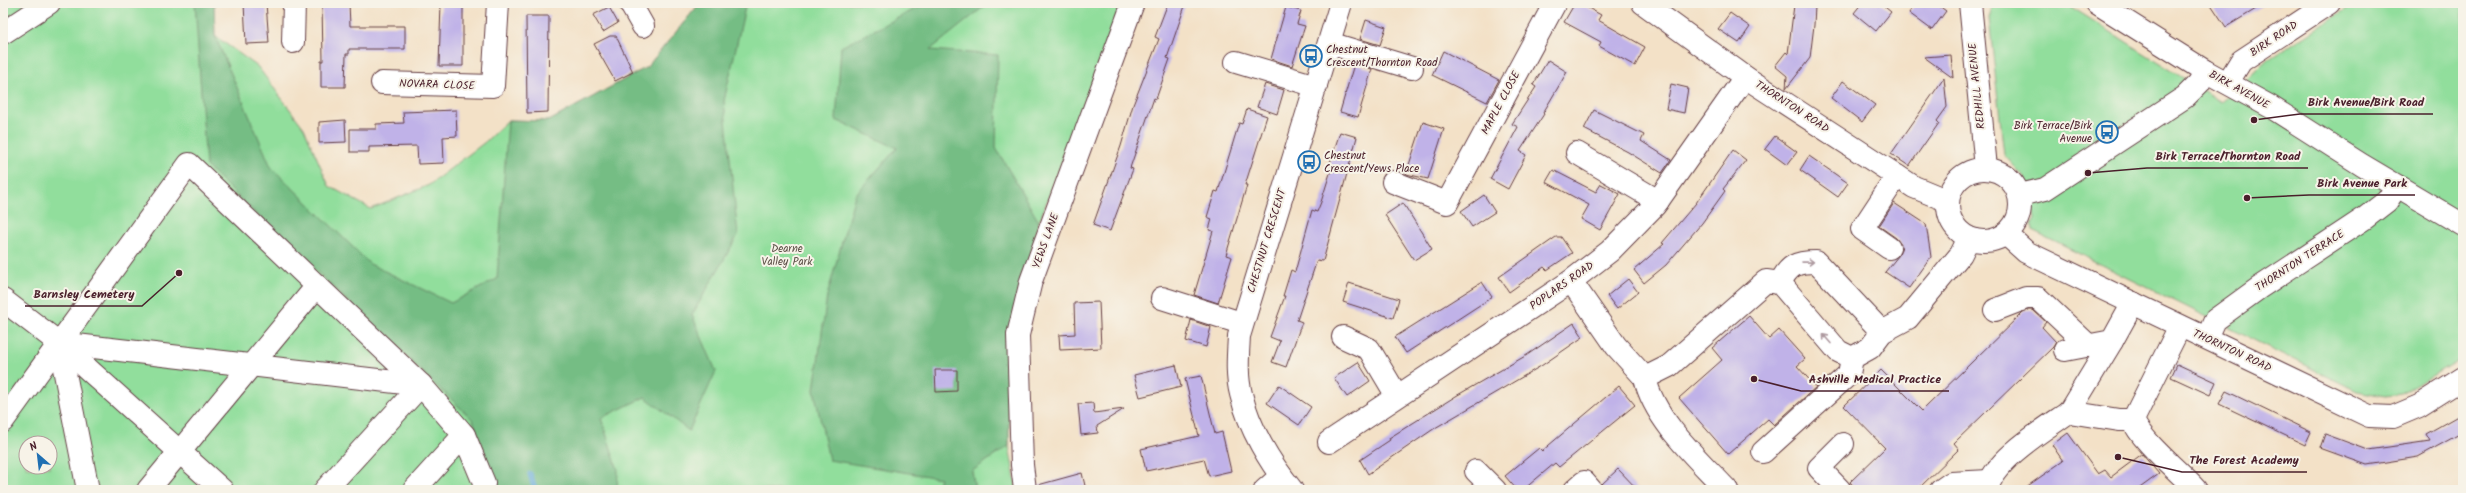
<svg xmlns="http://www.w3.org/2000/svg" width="2466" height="493" font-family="Kalam,sans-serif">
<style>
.green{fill:#91de9c;stroke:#6e7e64;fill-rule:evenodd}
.forest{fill:#74bd84;stroke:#5f6e58}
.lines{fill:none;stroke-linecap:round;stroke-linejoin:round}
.stream{stroke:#5fa8d7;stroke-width:5.5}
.building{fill:#c0b2e8}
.minor-casing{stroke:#633c42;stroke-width:24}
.minor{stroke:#fff;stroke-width:22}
.oneway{stroke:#ae9aa0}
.labels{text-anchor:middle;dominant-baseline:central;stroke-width:4;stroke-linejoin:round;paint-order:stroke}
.street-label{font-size:11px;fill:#4a1f2b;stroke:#f7f3e8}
.poi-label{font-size:11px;fill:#4a1f2b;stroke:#f7f3e8;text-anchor:start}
.park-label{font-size:11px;fill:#5c4f47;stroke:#f7f3e8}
.leader{fill:none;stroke:#4a1f2b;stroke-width:1.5}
.callout-dot{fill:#4a1f2b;stroke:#f7f3e8;stroke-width:1.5}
.callout-label{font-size:12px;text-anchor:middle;font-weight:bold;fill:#4a1f2b;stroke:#f7f3e8;stroke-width:4;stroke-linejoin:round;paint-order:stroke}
</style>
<rect width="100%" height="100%" fill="#f7f3e8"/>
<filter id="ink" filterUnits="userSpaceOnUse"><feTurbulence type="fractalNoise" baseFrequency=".025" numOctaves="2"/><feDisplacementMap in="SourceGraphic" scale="8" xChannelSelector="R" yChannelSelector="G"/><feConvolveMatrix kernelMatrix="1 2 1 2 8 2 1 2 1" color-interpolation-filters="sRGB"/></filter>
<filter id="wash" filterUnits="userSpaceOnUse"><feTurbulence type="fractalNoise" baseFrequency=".012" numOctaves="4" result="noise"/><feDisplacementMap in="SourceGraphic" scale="16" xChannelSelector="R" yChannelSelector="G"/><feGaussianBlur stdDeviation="0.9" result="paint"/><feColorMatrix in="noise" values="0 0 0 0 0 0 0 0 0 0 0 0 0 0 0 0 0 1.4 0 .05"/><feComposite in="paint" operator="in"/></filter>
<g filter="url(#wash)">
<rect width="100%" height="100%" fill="#f3e1c7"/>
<g class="green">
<path d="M3 3H214L215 36 258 67 304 128 329 186 371 209 429 185 485 142 508 120 549 121 647 67 700 3H1122L1039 222 1009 335V446L1017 490H3ZM26 443H50V467H26Z"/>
<path d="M1993 3H2060L2073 8 2221 102 2269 59 2356 3H2463V357L2402 394 2385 396 2357 391 2033 231 2032 224 2035 218 2025 178 2004 155 1989 18Z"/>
</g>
<g class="forest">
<path d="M195 3H214L215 36 271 167 370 264 451 303 497 279 508 120 549 121 647 67 700 3H746L724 101 738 235 692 315 716 371 689 431 645 397 601 418 618 470 617 490H498L473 420 206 166Z"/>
<path d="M927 3H991L986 5 930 50 998 55 996 148 1039 222 1009 335V446L972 471 975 490H936L940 478 829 460 814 390 827 296 855 195 897 148 836 120 841 47Z"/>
</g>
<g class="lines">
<path class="stream" d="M530 474 535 490"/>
</g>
<g id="blocks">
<g class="building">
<path d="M244 3H266L269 43 246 44Z"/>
<path d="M322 3H349L350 26H405V49H349V54H346L345 87H321V61H323Z"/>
<path d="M441 3H463V66H439Z"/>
<path d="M1168 3H1186L1167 58 1170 59 1156 99 1154 98 1130 168 1133 169 1110 231 1093 225 1121 146 1133 105 1159 39 1155 37Z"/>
<path d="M1575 3H1579L1601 15 1598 20 1645 47 1635 66 1599 46 1601 42 1564 22Z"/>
<path d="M1862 3H1880L1891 12 1876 31 1854 13Z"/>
<path d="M1916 3H1935L1946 11 1932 30 1909 13Z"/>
<path d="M2210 3H2266L2226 27Z"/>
<path d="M1794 5 1815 6 1814 25 1810 58 1786 89 1787 76 1775 66 1786 52 1788 54Z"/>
<path d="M609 7 618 23 603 32 593 15Z"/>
<path d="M1286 7 1301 11 1297 24 1305 26 1292 66 1271 59Z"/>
<path d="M1730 13 1750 27 1739 43 1718 29Z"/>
<path d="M526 16H549L548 112 527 113Z"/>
<path d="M1366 20 1386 27 1380 45 1360 39Z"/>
<path d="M610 36H616L633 72 615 81 594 44Z"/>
<path d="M1443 51 1499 80 1487 102 1432 75Z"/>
<path d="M1951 55 1953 78 1924 57Z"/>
<path d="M1548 60 1567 72 1543 113 1544 114 1520 151 1526 155 1508 189 1490 179 1518 127 1512 124 1536 87 1533 85Z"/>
<path d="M1354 64 1372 69 1358 117 1340 112Z"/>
<path d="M1944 78 1947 107 1937 121 1939 123 1909 166 1891 154Z"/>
<path d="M1843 81 1875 105 1862 122 1831 98Z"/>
<path d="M1265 84 1284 90 1277 114 1257 107Z"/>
<path d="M1671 84 1688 88 1684 113 1666 109Z"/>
<path d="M1247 109 1267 116 1245 185H1247L1226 255 1232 257 1218 303 1194 295 1213 231 1209 230 1212 219 1207 217 1215 191 1218 192 1239 123 1242 124Z"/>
<path d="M456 110 457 136 443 137 444 163 418 164 417 146 369 147V152H350V129H376V124L404 123 403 112Z"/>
<path d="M1594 110 1644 135 1641 141 1671 160 1662 173 1628 152 1584 129Z"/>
<path d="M345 120 346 142 319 143V122Z"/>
<path d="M1423 122 1444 129 1428 179 1406 174Z"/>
<path d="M1340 132 1357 137 1323 261 1317 260 1297 320 1302 322 1286 367 1272 362 1280 341 1270 337 1285 296H1283L1291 270 1295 272 1312 210 1317 212 1321 202 1331 170 1328 169Z"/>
<path d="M1775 136 1797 152 1787 165 1765 149Z"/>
<path d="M1733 150 1746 160 1723 189 1725 191 1702 223 1666 265 1644 283 1634 270 1664 244 1662 243 1696 203Z"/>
<path d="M1809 156 1848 183 1838 197 1800 170Z"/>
<path d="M1553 170 1596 192 1601 184 1620 194 1600 230 1581 219 1589 205 1546 182Z"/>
<path d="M1484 195 1495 212 1472 227 1461 211Z"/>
<path d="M1403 203 1432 249 1414 260 1385 215Z"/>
<path d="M1894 203 1926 224 1931 257 1909 288 1885 272 1899 255 1902 246 1896 238 1879 226Z"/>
<path d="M1556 237H1561L1572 253 1547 270 1544 267 1509 292 1499 277Z"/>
<path d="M1628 279 1638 292 1617 309 1607 296Z"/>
<path d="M1482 282 1492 297 1406 353 1395 337Z"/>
<path d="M1349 283 1399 299 1393 318 1343 302Z"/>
<path d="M1099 302 1101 348 1060 350 1059 335 1075 334 1074 303Z"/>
<path d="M2028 310H2033L2046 322 2042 327 2056 342 2053 347 1954 443 1959 449 1917 490H1857L1850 482 1885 448 1844 406 1881 370 1922 411 2023 312Z"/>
<path d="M1749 316 1769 339 1779 330 1805 359 1797 366 1816 387 1774 425 1768 419 1728 454 1679 398 1722 360 1712 348Z"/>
<path d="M1191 320 1211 327 1206 347 1186 341Z"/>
<path d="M1574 323 1583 337 1541 366 1435 428 1368 474 1360 460 1390 440 1389 438 1456 396 1527 355Z"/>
<path d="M1358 362 1370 381 1347 397 1334 378Z"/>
<path d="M2177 364 2216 382 2210 395 2171 377Z"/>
<path d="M1176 365 1181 387 1140 397 1134 375Z"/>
<path d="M935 370H957V391L936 392Z"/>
<path d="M1201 376 1215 434 1222 432 1231 471 1209 476 1204 459 1146 471 1141 449 1199 436 1185 379Z"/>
<path d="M1279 385 1311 407 1299 425 1267 403Z"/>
<path d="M1619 386 1635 405 1559 467 1555 463 1523 490H1517L1505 476 1539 448 1542 451Z"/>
<path d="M2226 391 2311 432 2305 445 2219 404Z"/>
<path d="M1093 403 1094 413 1124 409 1097 426 1098 433 1081 435 1078 404Z"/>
<path d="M2463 413V432L2418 457 2367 465 2320 448 2325 434 2368 450 2430 441 2426 434Z"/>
<path d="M2068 433 2098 474 2105 470 2111 477 2142 454 2159 474 2137 490H2022L2063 461 2052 445Z"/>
<path d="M1618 469 1638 490H1603L1602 484Z"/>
<path d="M1082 473 1086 490H1039L1038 485Z"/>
</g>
</g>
</g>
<g filter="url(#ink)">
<use href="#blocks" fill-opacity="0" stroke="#633c42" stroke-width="1"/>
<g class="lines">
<g class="minor-casing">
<g id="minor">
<path d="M630 3 643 26"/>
<path d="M1643 3 1745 77 1914 187 1948 201"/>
<path d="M1970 3 1986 168"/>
<path d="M2097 3 2205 71 2271 107 2362 165 2463 225"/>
<path d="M3 33 49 3"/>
<path d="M293 42 294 3"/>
<path d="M1329 43 1412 68"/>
<path d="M1236 62 1316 86"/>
<path d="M2228 82 2241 61 2329 3"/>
<path d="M382 83 493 86 498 3"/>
<path d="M1577 153 1658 201"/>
<circle cx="1984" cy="205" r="36"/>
<path d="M1393 182 1447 203 1555 3"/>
<path d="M2020 195 2045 189 2185 97 2199 83 2205 71"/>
<path d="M2006 234 2026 252 2369 416 2393 417 2419 406 2463 378"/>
<path d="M1889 248 1862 229 1897 176"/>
<path d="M1571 281 1616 346 1645 378 1669 366 1766 281 1780 283 1838 351 1852 358 1870 348 1882 332 1908 318 1961 254 1969 238"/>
<path d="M1780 283C1789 265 1796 262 1816 262L1882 332"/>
<path d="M1162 298 1241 323"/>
<path d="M3 300 59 343 421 385"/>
<path d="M1995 310 2026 298H2038L2089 346"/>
<path d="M1343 337 1369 349 1397 396"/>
<path d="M2207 338 2215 320 2259 288 2365 218 2387 201 2397 186"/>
<path d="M59 343 222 490"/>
<path d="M59 343 88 490"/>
<path d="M2065 350 2112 341 2133 303"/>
<path d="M1645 378C1654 420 1698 459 1727 490"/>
<path d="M2069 412 2112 341"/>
<path d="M2133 420C2140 440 2180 472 2196 490"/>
<path d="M3 421 189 164 421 385 464 435 414 490"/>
<path d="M464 435 484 483 483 490"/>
<path d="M1329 442 1571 281 1610 251 1655 205 1745 77"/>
<path d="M1763 452 1849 374 1852 358"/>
<path d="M1476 471 1495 490"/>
<path d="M148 490 317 286"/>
<path d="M325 490 421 385"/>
<path d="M1025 490 1022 465 1018 335 1031 281 1133 3"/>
<path d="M1265 490 1281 476"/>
<path d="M1292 490C1270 463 1249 428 1241 394 1236 375 1238 355 1239 336L1341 3"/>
<path d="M1575 490 1584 482 1591 490"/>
<path d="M1840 490 1819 468 1843 444"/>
<path d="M1941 490 1951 483 1989 481"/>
<path d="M1987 490C1993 460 2045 429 2069 412L2119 420H2133L2180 326"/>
</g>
</g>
<use href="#minor" class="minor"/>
</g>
<defs><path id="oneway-shaft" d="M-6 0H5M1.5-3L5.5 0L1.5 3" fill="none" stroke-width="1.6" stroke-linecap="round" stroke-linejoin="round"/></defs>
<g class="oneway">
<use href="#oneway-shaft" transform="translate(1808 262) rotate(-1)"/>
<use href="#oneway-shaft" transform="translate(1827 339) rotate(-131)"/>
</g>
</g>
<defs>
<g id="bus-ring" transform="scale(1.15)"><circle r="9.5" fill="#f7f3e8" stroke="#1f6fb2" stroke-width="1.5"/><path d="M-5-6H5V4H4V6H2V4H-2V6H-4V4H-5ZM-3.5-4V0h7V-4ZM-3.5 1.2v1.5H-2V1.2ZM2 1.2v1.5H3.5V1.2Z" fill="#1f6fb2"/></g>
</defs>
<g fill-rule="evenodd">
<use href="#bus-ring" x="1311" y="56"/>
<use href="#bus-ring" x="2107" y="132"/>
<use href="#bus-ring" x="1309" y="162"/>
</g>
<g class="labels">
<g class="street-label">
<text transform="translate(2274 39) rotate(-34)">BIRK ROAD</text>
<text transform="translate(437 85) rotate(2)">NOVARA CLOSE</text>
<text transform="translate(1977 86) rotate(-96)">REDHILL AVENUE</text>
<text transform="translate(2239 90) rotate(29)">BIRK AVENUE</text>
<text transform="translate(1501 103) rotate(-62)">MAPLE CLOSE</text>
<text transform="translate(1792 107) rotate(33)">THORNTON ROAD</text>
<text transform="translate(1046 241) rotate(-70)">YEWS LANE</text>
<text transform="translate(1267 241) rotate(-73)">CHESTNUT CRESCENT</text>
<text transform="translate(2300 261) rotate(-33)">THORNTON TERRACE</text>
<text transform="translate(1562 286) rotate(-35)">POPLARS ROAD</text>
<text transform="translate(2232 351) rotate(25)">THORNTON ROAD</text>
</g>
<g class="poi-label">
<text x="1326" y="50">Chestnut<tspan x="1326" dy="13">Crescent/Thornton Road</tspan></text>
<text x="2092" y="126" text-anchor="end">Birk Terrace/Birk<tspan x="2092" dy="13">Avenue</tspan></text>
<text x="1324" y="156">Chestnut<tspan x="1324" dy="13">Crescent/Yews Place</tspan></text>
</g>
<g class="park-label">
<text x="787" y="249">Dearne<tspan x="787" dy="13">Valley Park</tspan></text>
</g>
</g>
<path class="leader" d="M2254 120L2300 114H2433M2088 173L2147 168H2308M2247 198L2309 195H2415M179 273L142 306H25M1754 379L1801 391H1949M2118 457L2182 472H2307"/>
<g class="callout-dot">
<circle cx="2254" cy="120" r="4"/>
<circle cx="2088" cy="173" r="4"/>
<circle cx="2247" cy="198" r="4"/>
<circle cx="179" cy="273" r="4"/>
<circle cx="1754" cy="379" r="4"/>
<circle cx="2118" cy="457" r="4"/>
</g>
<g class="callout-label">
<text x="2366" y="106">Birk Avenue/Birk Road</text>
<text x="2228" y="160">Birk Terrace/Thornton Road</text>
<text x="2362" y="187">Birk Avenue Park</text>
<text x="84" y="298">Barnsley Cemetery</text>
<text x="1875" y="383">Ashville Medical Practice</text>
<text x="2244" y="464">The Forest Academy</text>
</g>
<rect width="2466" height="493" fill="none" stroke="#f7f3e8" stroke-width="16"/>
<g transform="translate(38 455) rotate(332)"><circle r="19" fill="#f7f3e8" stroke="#b29e9c"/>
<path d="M0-3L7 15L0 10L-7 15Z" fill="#1f6fb2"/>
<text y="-6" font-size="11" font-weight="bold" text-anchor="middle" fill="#4a1f2b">N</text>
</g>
</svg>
